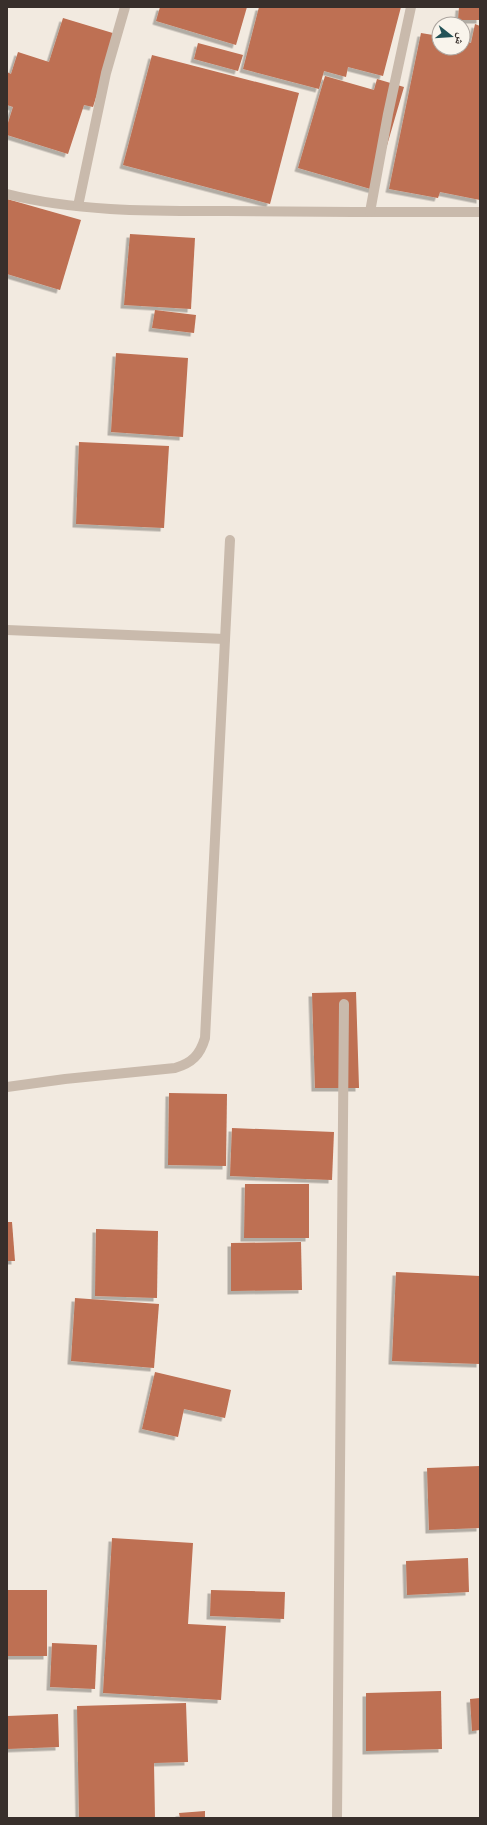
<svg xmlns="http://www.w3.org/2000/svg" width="487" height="1825" font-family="Montserrat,'Noto Naskh Arabic',sans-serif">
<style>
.building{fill:#be6f52;filter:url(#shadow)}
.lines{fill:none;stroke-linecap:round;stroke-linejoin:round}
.street{stroke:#c9baac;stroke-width:10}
</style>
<defs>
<filter id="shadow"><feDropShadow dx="-3.5" dy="3.5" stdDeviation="0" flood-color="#0004"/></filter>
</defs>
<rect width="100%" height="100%" fill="#f2eae0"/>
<g class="building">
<path d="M160 7H247L236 45 156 21Z"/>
<path d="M259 7H401L383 76 348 67 346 77 324 71 319 89 243 69Z"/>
<path d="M459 7H480V20H458Z"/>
<path d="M63 18 116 34 93 107 84 105 68 154 7 135V126L13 107 7 105V72L11 74 18 52 49 62Z"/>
<path d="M475 24 480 26V200L440 192 438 198 389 189 421 33 439 36V48H463V41L471 43Z"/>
<path d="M198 43 243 55 238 71 194 59Z"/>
<path d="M152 55 299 93 270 204 123 165Z"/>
<path d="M325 76 374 90 377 79 404 87 374 190 298 168Z"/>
<path d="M7 199 81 220 60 290 7 274Z"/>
<path d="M130 234 195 238 191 309 124 305Z"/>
<path d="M155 310 196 315 194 333 152 328Z"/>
<path d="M116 353 188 358 183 437 111 432Z"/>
<path d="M79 442 169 446 164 528 76 524Z"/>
<path d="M356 992 359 1088H315L312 993Z"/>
<path d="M169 1093 227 1094 226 1166 168 1165Z"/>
<path d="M232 1128 334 1132 332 1180 230 1176Z"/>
<path d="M245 1184H309V1238H244Z"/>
<path d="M7 1222H12L15 1261H7Z"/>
<path d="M96 1229 158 1231 157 1298 95 1296Z"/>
<path d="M301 1242 302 1290 231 1291V1243Z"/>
<path d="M396 1272 480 1276V1364L392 1361Z"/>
<path d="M75 1298 159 1304 154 1368 71 1361Z"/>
<path d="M155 1372 231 1390 225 1418 184 1409 178 1437 142 1429Z"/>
<path d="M480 1466V1528L429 1530 427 1468Z"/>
<path d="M112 1538 193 1543 188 1624 226 1626 221 1700 103 1693Z"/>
<path d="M468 1558 469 1592 407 1595 406 1561Z"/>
<rect x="7" y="1590" width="40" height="66"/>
<path d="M211 1590 285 1592 284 1619 210 1616Z"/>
<path d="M52 1643 97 1645 95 1689 50 1687Z"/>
<path d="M441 1691 442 1749 366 1751V1693Z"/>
<path d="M480 1698V1730L472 1731 470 1699Z"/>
<path d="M186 1703 188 1762 154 1763 155 1818H79L77 1706Z"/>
<path d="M58 1714 59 1747 7 1749V1716Z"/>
<path d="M205 1811V1818H180L179 1813Z"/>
</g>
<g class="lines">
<g class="street">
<path d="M7 194C77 212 154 211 226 211 311 212 395 212 480 212"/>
<path d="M78 206 106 73 125 7"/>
<path d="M370 212 388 114 411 7"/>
<path d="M7 630 225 639"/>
<path d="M7 1087 65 1079 175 1068C192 1063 200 1055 205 1038L230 540"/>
<path d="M337 1818 344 1004"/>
</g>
</g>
<rect width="487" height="1825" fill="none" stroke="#382f2b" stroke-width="16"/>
<g transform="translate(451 36) rotate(107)"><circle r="19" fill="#f9f4ec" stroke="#aca59f"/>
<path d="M0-3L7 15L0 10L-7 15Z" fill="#235257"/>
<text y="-6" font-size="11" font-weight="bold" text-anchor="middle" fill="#382f2b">ش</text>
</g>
</svg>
